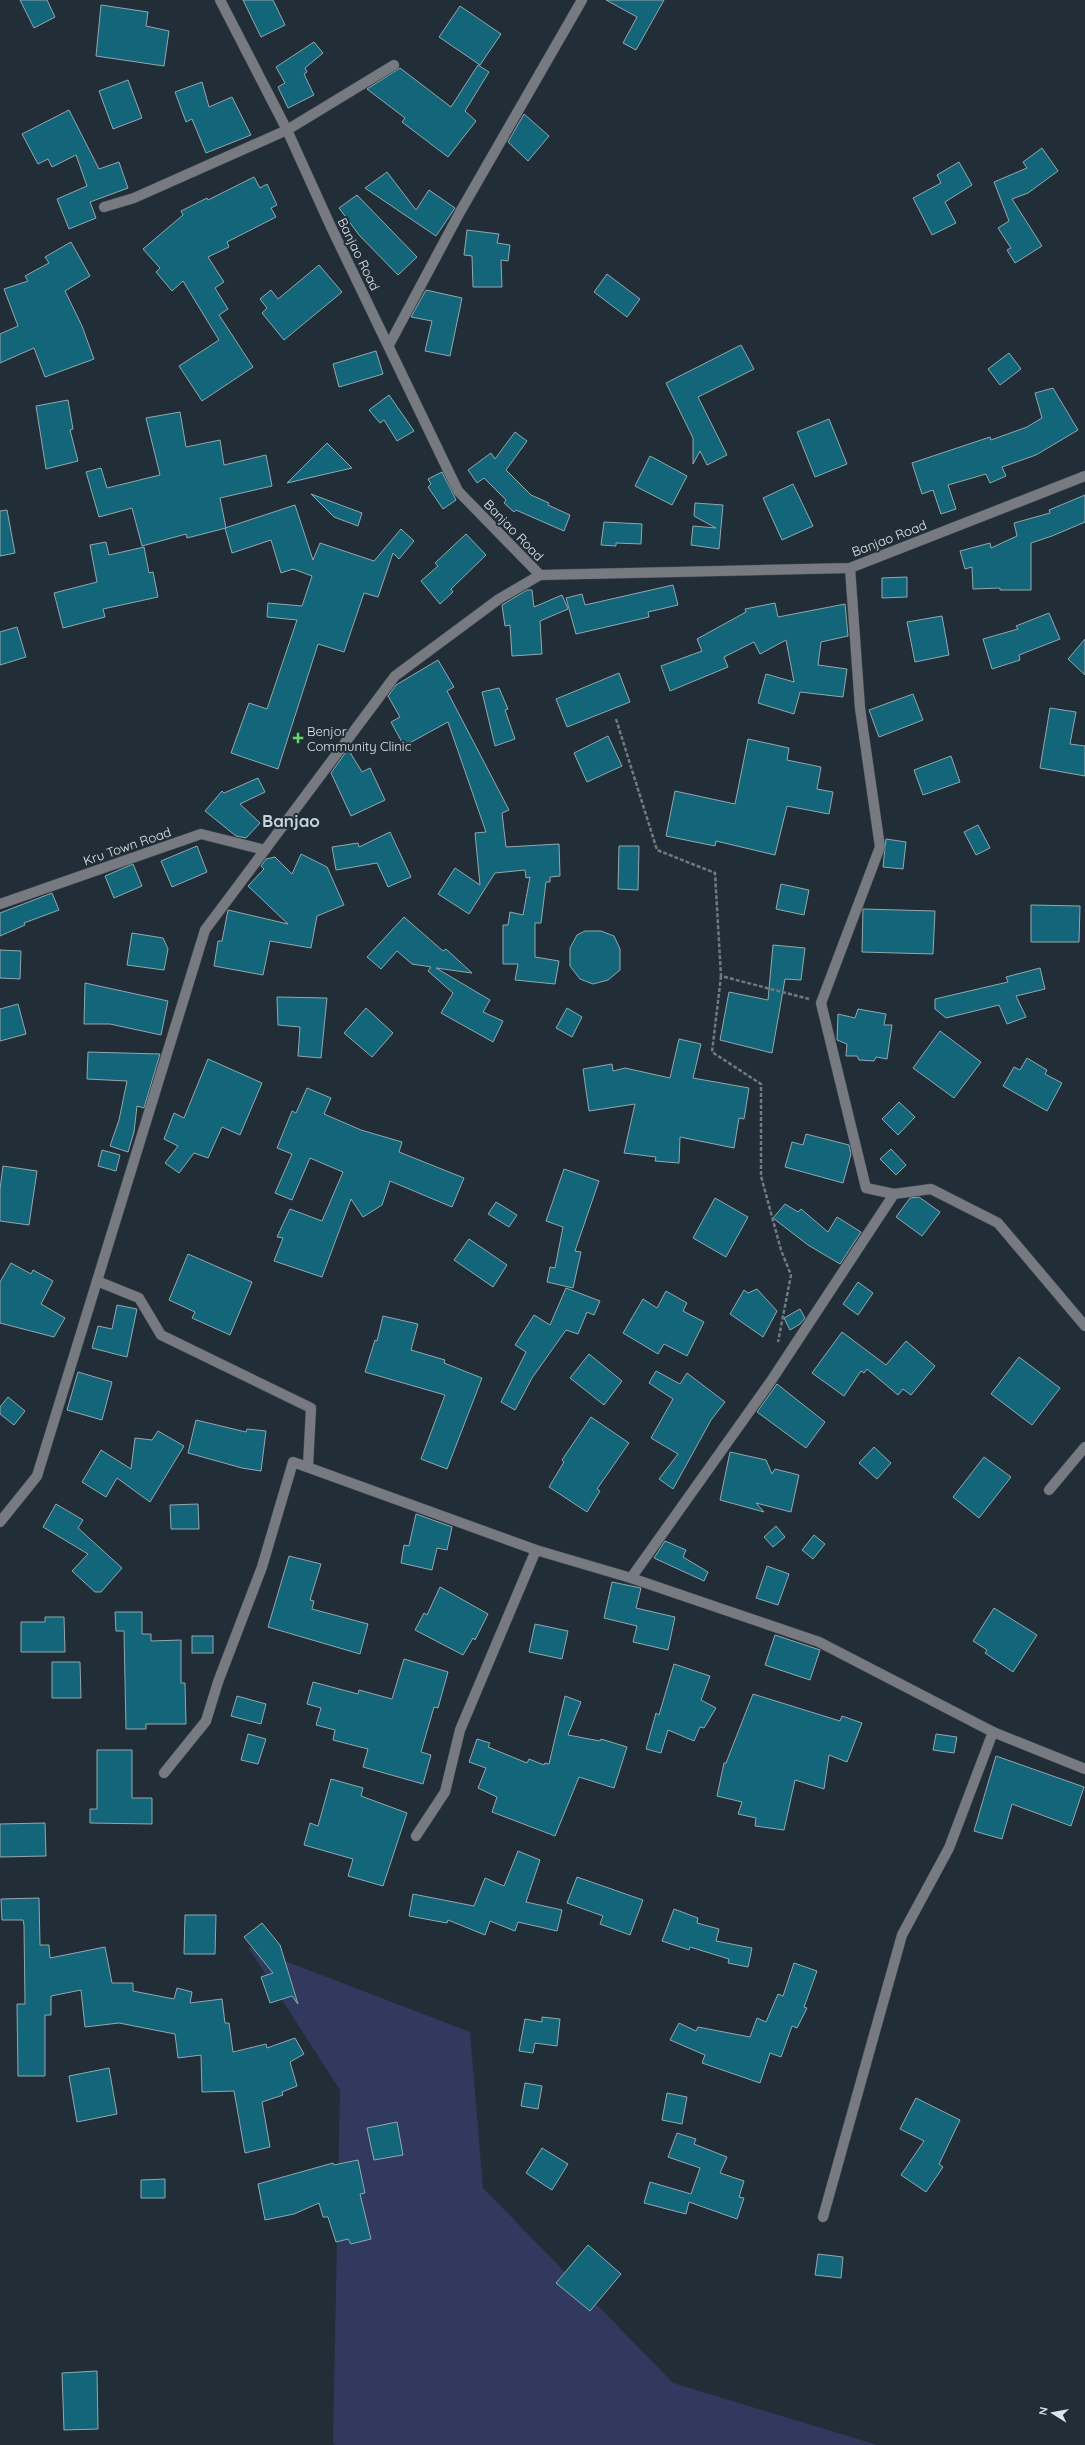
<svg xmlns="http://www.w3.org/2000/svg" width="1085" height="2445" font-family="Quicksand,sans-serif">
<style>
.green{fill:#32395f}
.building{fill:#13657a;stroke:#94a7ae}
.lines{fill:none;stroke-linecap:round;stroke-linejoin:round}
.minor-casing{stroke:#404b54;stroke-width:11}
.path{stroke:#6f7a81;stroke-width:2.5;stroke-dasharray:4 2;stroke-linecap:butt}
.minor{stroke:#777b81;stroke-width:10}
.poi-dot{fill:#61d56a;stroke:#222e37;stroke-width:1.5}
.labels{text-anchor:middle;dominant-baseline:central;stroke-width:4;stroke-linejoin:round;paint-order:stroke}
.street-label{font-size:13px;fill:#dee6eb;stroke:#222e37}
.poi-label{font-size:13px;fill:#dee6eb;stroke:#222e37;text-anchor:start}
.district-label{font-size:17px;font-weight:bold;fill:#c4d4df;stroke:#222e37}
</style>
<rect width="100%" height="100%" fill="#222e37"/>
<path class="green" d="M248 1947 470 2032 483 2188 673 2383 877 2445H335L333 2442 340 2090Z"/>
<g class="building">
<path d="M20 0H47L55 17 34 28Z"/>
<path d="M243 0H273L285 25 261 37Z"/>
<path d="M606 0H664L636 50 623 43 637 17Z"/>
<path d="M101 5 148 12 146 26 169 31 164 66 96 56Z"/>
<path d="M460 6 501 34 480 65 439 37Z"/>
<path d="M314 42 323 53 305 68 307 72 304 74 314 95 288 108 278 87 285 83 276 67Z"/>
<path d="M478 65 489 72 465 111 476 121 448 157 402 122 405 118 367 89 400 68 451 107Z"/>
<path d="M128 80 142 118 113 129 99 91Z"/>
<path d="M202 82 209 107 232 97 251 135 206 153 192 119 186 122 175 92Z"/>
<path d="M69 110 99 169 119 162 128 188 90 202 96 218 69 229 57 199 87 186 76 155 52 167 48 159 38 164 22 134Z"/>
<path d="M524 114 549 136 528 161 508 142Z"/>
<path d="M1042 148 1058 171 1028 193 1012 199 1042 246 1015 263 1007 250 1011 248 998 228 1009 221 994 182 1027 168 1023 162Z"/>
<path d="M959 162 972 185 945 202 956 223 932 235 913 198 941 183 937 175Z"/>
<path d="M387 172 416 210 429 190 455 208 436 236 365 188Z"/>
<path d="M254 177 260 188 267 184 277 205 271 208 276 217 227 242 229 247 208 257 224 282 215 288 228 309 219 315 253 367 202 401 179 366 219 340 183 281 172 291 156 272 160 268 143 249 183 215 181 211 207 198 208 200Z"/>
<path d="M357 195 417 257 398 275 359 235 339 208Z"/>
<path d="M467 230 499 234 497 243 510 245 508 261 501 260 502 287H473L472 256 464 255Z"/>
<path d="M71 242 90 276 65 291 82 326 94 359 45 377 34 348 0 363V334L18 326 4 289 28 281 25 276 49 263 45 257Z"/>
<path d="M319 265 342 292 284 340 262 313 267 308 260 299 271 290 278 299Z"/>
<path d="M607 274 640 299 627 317 594 292Z"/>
<path d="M426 290 462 298 450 356 425 351 432 321 411 317Z"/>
<path d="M741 345 754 369 698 397 727 455 707 465 700 451 693 464V438L666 383Z"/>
<path d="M376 351 383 374 339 387 333 364Z"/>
<path d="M1009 353 1021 369 1000 385 988 369Z"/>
<path d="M1053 388 1078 430 1036 455 1002 467 1006 476 990 483 986 474 948 485 956 509 941 514 933 490 922 494 912 463 990 437 991 440 1027 427 1042 418 1035 393Z"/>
<path d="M389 395 414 431 397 441 384 420 380 423 369 410Z"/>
<path d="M68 400 73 429 70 430 78 461 46 469 36 406Z"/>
<path d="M180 412 186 447 220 440 224 465 266 455 272 486 220 498 226 528 187 538 186 534 142 546 132 508 99 517 86 472 101 468 107 488 160 475 146 418Z"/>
<path d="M829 419 847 464 815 477 797 432Z"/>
<path d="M515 432 527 441 506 470 531 495 549 503 548 505 570 515 564 531 516 510 514 512 504 503 506 500 484 478 477 483 468 470 491 453 495 459Z"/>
<path d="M327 443 352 468 287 483Z"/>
<path d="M650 456 687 476 672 505 635 486Z"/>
<path d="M442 472 456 500 443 509 428 487 431 484 428 479Z"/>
<path d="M793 484 813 526 782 540 763 498Z"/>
<path d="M311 494 362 513 358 526 334 517Z"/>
<path d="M1085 495V522L1052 536 1031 543V590H1000V588L973 589 972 567 965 569 960 551 990 543 991 548 1017 536 1014 523 1050 513 1049 510Z"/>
<path d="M695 503 723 505 719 549 691 545 693 526 716 528 694 516Z"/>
<path d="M295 505 313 560 320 543 374 561 401 529 414 541 399 559 393 553 378 597 364 593 344 652 318 644 278 769 231 753 249 703 267 709 297 620 267 617 268 603 302 606 312 576 293 569 281 573 271 540 232 553 225 528Z"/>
<path d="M7 510 15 553 0 556V511Z"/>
<path d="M604 522 642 524 641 544 616 543V546L601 545Z"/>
<path d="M466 534 486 555 451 589 453 592 440 604 421 581 438 566 435 563Z"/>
<path d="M106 542 109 555 144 547 149 573 153 572 158 597 103 609 105 617 63 628 54 593 97 582 90 545Z"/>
<path d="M907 577V597L882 598V578Z"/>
<path d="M673 585 678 605 648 612 649 617 576 634 566 598 582 594 585 605Z"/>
<path d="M527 590H532L534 607 562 595 568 609 540 621 542 654 512 656 510 625 505 626 502 605Z"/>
<path d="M775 603 778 617 845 604 848 636 821 642 818 665 847 669 843 697 800 692 794 714 758 703 766 674 794 682 786 640 760 654 754 642 724 657 728 667 670 691 661 666 702 651 697 639 746 612 745 609Z"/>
<path d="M1049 613 1060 639 1019 655 1020 660 992 669 983 639 1018 629 1016 626Z"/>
<path d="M942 616 949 655 915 662 907 622Z"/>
<path d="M17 627 26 657 0 665V632Z"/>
<path d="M1085 639V675L1068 659Z"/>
<path d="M438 660 454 687 447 691 509 810 502 813 506 847 559 844 560 876 550 877V882H546L541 923H535V957L559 961 555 984 515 980 518 964H503V925H508L510 912 523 915 530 877 526 878 525 870 495 873 469 914 438 894 455 868 480 885 475 833 486 832 448 722 404 746 391 722 400 717 388 696 396 685Z"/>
<path d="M619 673 630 702 567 727 556 699Z"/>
<path d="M499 688 508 709 505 710 515 739 495 746 482 692Z"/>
<path d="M913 694 923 720 879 737 869 710Z"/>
<path d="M1050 708 1076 712 1070 744 1085 746V776L1040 768Z"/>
<path d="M608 736 622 766 587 782 574 753Z"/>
<path d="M748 739 789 748 787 760 821 767 817 789 833 792 829 814 787 806 775 855 716 841 715 846 666 836 675 791 735 804Z"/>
<path d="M348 749 362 772 370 768 385 800 351 816 331 773Z"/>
<path d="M951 756 960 782 923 795 914 770Z"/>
<path d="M258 778 265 792 240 804 260 823 246 838 236 836 205 811 222 791 224 793Z"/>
<path d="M978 825 990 848 976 855 964 832Z"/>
<path d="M390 832 411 877 388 887 377 863 336 870 332 847 358 843 359 847Z"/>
<path d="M886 839 906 842 903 869 883 867Z"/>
<path d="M197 846 207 872 172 887 161 861Z"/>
<path d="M619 846H639L638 890 618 889Z"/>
<path d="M301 854 327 867 344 905 317 916 311 948 270 941 263 975 214 966 218 941H222L228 910 288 924 248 886 264 869 261 866 266 859 275 857 292 874Z"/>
<path d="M133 864 142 886 114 898 105 876Z"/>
<path d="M781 884 809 890 804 915 776 909Z"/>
<path d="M52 893 59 910 24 923 25 925 0 936V913Z"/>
<path d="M1031 905 1080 906 1079 942H1031Z"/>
<path d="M863 909 935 911 933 954 862 952Z"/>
<path d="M404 917 443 951 446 949 472 973 436 968 490 1000 483 1012 503 1021 493 1042 441 1013 453 993 428 971 431 967 412 964 397 951 381 969 367 957Z"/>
<path d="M585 931H601L614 936 620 949V970L608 980 593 984 580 979 570 966V948L577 935Z"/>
<path d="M132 933 163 938 168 949 164 970 127 965Z"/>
<path d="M773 945 805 948 801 980 785 979 772 1053 720 1040 729 992 768 1000Z"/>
<path d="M0 950 21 951 20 979 0 978Z"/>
<path d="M1040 968 1045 989 1016 996 1026 1017 1007 1024 999 1005 946 1018 935 1009V999L1008 982 1006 977Z"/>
<path d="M85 983 168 1001 161 1035 110 1024H84Z"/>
<path d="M277 997 327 998 321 1058 298 1056 300 1027 278 1025Z"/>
<path d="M18 1004 26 1034 0 1041V1009Z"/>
<path d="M366 1008 393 1033 372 1057 344 1033Z"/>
<path d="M567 1008 582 1017 572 1037 556 1028Z"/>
<path d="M858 1009 886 1014 884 1025H892L887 1059 876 1057 874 1061 859 1060 857 1056H846L847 1044 837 1040 838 1014 855 1018Z"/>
<path d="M940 1031 981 1062 954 1098 913 1068Z"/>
<path d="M679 1039 701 1044 693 1078 749 1088 744 1119 739 1118 734 1148 680 1137 679 1163 655 1161 656 1157 624 1153 635 1104 589 1111 583 1069 612 1064 613 1071 625 1068 670 1078Z"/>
<path d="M88 1052 160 1054 144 1108 137 1106 134 1132 128 1152 110 1146 119 1120 127 1081 87 1079Z"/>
<path d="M1027 1058 1047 1070 1045 1074 1062 1083 1047 1111 1003 1086 1014 1067 1020 1070Z"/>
<path d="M208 1059 262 1083 240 1135 222 1127 208 1158 194 1153 179 1173 165 1163 178 1146 164 1139 174 1113 184 1118Z"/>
<path d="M307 1088 331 1098 324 1114 361 1130 402 1142 399 1152 464 1178 452 1207 390 1181 382 1205 363 1217 351 1199 322 1277 274 1261 283 1238 277 1237 290 1209 322 1221 343 1172 310 1158 292 1200 275 1193 292 1154 277 1148 292 1111 296 1113Z"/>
<path d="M899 1102 915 1117 898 1135 882 1119Z"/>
<path d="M806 1134 849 1145 851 1154 843 1183 785 1167 792 1142 803 1145Z"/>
<path d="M891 1149 906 1165 896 1175 880 1159Z"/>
<path d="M102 1150 120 1155 116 1171 98 1166Z"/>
<path d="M3 1166 37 1171 29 1225 0 1221V1189Z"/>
<path d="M564 1169 599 1181 575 1251 581 1252 573 1288 547 1282 550 1267 555 1268 563 1227 546 1221Z"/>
<path d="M919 1197 940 1212 922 1236 896 1217 910 1198Z"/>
<path d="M715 1198 748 1217 726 1257 693 1238Z"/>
<path d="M496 1202 517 1215 509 1227 488 1214Z"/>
<path d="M785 1204 798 1212 801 1209 828 1232 837 1217 861 1232 840 1264 808 1245 773 1218Z"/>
<path d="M469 1239 507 1265 493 1287 454 1260Z"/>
<path d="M188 1254 252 1282 230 1335 192 1318 195 1312 169 1300Z"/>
<path d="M11 1263 31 1274 33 1270 53 1281 41 1304 65 1318 54 1337 0 1323V1282Z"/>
<path d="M858 1282 873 1293 858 1315 843 1304Z"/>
<path d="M566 1288 600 1301 594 1315 587 1312 578 1334 566 1330 532 1378 515 1410 501 1402 526 1352 515 1345 534 1315 550 1325Z"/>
<path d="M757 1289 777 1311 763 1337 730 1314 744 1290 748 1293Z"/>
<path d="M666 1291 687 1303 683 1311 704 1322 687 1356 664 1344 658 1354 623 1333 643 1299 657 1308Z"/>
<path d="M117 1305 137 1309 127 1357 92 1348 98 1326 112 1329Z"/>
<path d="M800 1309 805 1318 800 1324 790 1330 784 1318Z"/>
<path d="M383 1316 418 1324 411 1350 445 1360 444 1363 482 1378 447 1469 421 1459 445 1395 365 1372 375 1340 377 1341Z"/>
<path d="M842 1332 886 1365 906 1341 935 1366 911 1395 903 1389 898 1395 867 1369 864 1373 861 1371 844 1396 812 1373Z"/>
<path d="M589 1354 622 1381 604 1405 570 1378Z"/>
<path d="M1019 1357 1060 1388 1032 1425 991 1394Z"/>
<path d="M656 1371 680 1384 687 1373 725 1402 711 1420 673 1489 659 1479 678 1454 651 1438 673 1399 649 1383Z"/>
<path d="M78 1372 112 1382 102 1420 67 1410Z"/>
<path d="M777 1384 825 1422 806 1448 757 1412Z"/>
<path d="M8 1397 25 1411 14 1425 0 1414V1407Z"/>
<path d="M591 1417 629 1443 597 1489 600 1491 587 1512 549 1487 564 1462 562 1460Z"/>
<path d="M196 1420 246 1432 247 1429 266 1431 261 1471 242 1468 188 1453Z"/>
<path d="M158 1431 184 1446 150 1502 117 1478 106 1497 82 1482 101 1450 131 1469 135 1438 152 1440Z"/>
<path d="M874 1447 891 1463 877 1479 859 1463Z"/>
<path d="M730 1452 766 1460 772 1474 775 1469 799 1475 791 1512 756 1503 764 1512 720 1500Z"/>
<path d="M984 1457 1011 1477 979 1518 953 1497Z"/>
<path d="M56 1504 83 1520 78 1528 122 1568 101 1592H95L72 1571 88 1554 43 1527Z"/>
<path d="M198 1504 199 1529H171L170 1505Z"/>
<path d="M416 1514 452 1527 447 1550 437 1548 432 1570 401 1563 404 1545 409 1546Z"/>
<path d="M776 1526 785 1537 773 1547 764 1537Z"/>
<path d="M814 1535 825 1544 813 1559 802 1550Z"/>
<path d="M665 1541 686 1550 683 1557 708 1572 704 1581 654 1558Z"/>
<path d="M289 1556 321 1564 310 1600 314 1601 312 1609 368 1624 360 1654 268 1627Z"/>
<path d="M767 1566 789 1574 778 1605 756 1598Z"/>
<path d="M612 1582 641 1588 636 1608 675 1617 668 1650 633 1642 637 1626 604 1618Z"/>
<path d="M440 1587 488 1614 475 1640 473 1638 463 1655 415 1630 424 1613 427 1615Z"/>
<path d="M994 1608 1037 1635 1013 1672 985 1653 987 1650 973 1641Z"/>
<path d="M115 1612H142V1634H151V1641L181 1640V1683H185L186 1724H146V1729H126L124 1631H116Z"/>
<path d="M45 1617H64L65 1652H21V1622H45Z"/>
<path d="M535 1624 568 1631 562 1659 529 1652Z"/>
<path d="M775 1635 820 1650 810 1680 765 1665Z"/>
<rect x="192" y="1636" width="21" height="17"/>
<path d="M404 1659 448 1672 438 1708 434 1707 421 1752 431 1755 423 1784 363 1767 368 1749 333 1740 335 1730 316 1725 321 1708 307 1704 313 1682 358 1694 359 1690 392 1699Z"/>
<path d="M52 1662H80L81 1698H52Z"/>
<path d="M674 1664 710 1676 701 1700 716 1708 704 1728 700 1727 694 1741 668 1730 661 1753 646 1749 656 1713 659 1715Z"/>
<path d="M753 1694 840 1721 842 1716 862 1723 847 1762 829 1755 824 1789 795 1780 784 1830 755 1826 756 1818 738 1814 742 1802 717 1796 724 1763H726Z"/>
<path d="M237 1696 266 1704 261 1724 231 1716Z"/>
<path d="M565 1696 581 1702 568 1735 600 1741 601 1739 627 1747 614 1788 579 1777 555 1836 492 1812 497 1797 478 1788 486 1768 469 1762 477 1739 490 1743 488 1747 527 1763 529 1759 544 1765 545 1763 549 1764Z"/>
<path d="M248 1734 266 1739 258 1764 241 1760Z"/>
<path d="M936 1734 957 1737 954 1753 933 1750Z"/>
<path d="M97 1750H132V1798H152V1824L90 1823V1809H97Z"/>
<path d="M996 1756 1084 1787 1071 1826 1012 1804 1002 1839 974 1831Z"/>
<path d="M331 1779 363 1788 361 1796 407 1813 383 1886 348 1876 353 1859 304 1845 310 1823 318 1826Z"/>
<path d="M45 1823 46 1856 0 1857V1824Z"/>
<path d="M518 1851 540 1860 526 1902 562 1910 557 1931 518 1922 515 1931 490 1921 485 1935 448 1920 447 1923 409 1916 413 1894 474 1906 485 1878 504 1886Z"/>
<path d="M577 1877 643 1900 630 1935 600 1924 603 1916 567 1903Z"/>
<path d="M39 1898 40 1945H49L50 1958 105 1947 112 1983H133V1991L174 1999 177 1988 192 1992 190 2003 222 1999 225 2023H229L233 2052 266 2044 267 2048 295 2038 304 2054 290 2062 297 2086 282 2092 283 2095 262 2102 270 2147 245 2153 234 2091 202 2092 201 2055 178 2058 175 2034 119 2023 85 2027 81 1990 51 1996V2015H45V2076H18L17 2004H25L24 1925 23 1920H2L1 1899Z"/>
<path d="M674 1909 698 1918 697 1923 719 1929 716 1941 752 1948 748 1967 728 1963 729 1959 690 1947 689 1950 662 1941Z"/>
<path d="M185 1915H216L215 1954H184Z"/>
<path d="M262 1923 280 1945 298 2004 292 1996 270 2003 261 1977 273 1973 244 1937Z"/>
<path d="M794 1963 817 1971 804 2007 807 2008 797 2028 792 2026 781 2057 770 2053 760 2083 702 2063 705 2055 670 2040 679 2023 696 2031 698 2027 750 2037 757 2018 766 2022 778 1994 783 1996Z"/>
<path d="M542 2017 560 2019 557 2046 535 2043 533 2053 519 2051 525 2019 542 2022Z"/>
<path d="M109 2068 117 2114 77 2122 69 2076Z"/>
<path d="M525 2083 542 2086 538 2109 521 2106Z"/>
<path d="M667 2093 687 2097 682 2124 662 2120Z"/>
<path d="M916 2098 960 2120 939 2164 943 2167 926 2192 901 2175 924 2141 900 2129Z"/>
<path d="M397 2122 403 2155 374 2160 367 2128Z"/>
<path d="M677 2133 696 2139 694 2144 727 2157 720 2173 744 2181 739 2197 744 2198 737 2219 689 2202 686 2214 644 2203 650 2182 691 2194 700 2168 668 2157Z"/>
<path d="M542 2148 568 2164 552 2190 526 2173Z"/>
<path d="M358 2160 365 2193 360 2194 371 2239 351 2244 348 2239 336 2242 328 2217H323L319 2203 294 2214 265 2220 258 2184 333 2163 334 2165Z"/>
<path d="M165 2179V2198H141V2180Z"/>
<path d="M588 2245 621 2274 590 2311 556 2283Z"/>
<path d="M818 2254 843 2257 841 2278 815 2275Z"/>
<path d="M97 2371 98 2429 64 2430 62 2373Z"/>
</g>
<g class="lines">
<g class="minor-casing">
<g id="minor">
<path d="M220 0 287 130 331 227 458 491 540 575 850 568 1085 476"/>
<path d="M104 207 134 198 287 130 394 65"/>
<path d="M389 345 460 212 582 0"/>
<path d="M850 568 860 708 880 847 821 1003 866 1188 894 1194 931 1189 998 1223 1085 1326"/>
<path d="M0 904 201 834 265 850"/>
<path d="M97 1281 139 1298 161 1335 311 1408 308 1466"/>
<path d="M1049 1490 1085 1447"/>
<path d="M0 1522 37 1476 205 930 395 676 499 599 540 575"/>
<path d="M631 1578 771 1381 894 1194"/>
<path d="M164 1773 206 1721 218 1682 262 1567 293 1462 536 1550 631 1578 819 1642 993 1732 1085 1769"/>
<path d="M416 1836 445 1792 460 1730 536 1550"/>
<path d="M823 2217 902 1935 949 1848 993 1732"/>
</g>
</g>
<g class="path">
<path d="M616 719 657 850 715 873 721 976 809 999"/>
<path d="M721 976 712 1052 761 1084V1176L781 1250 791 1275 778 1342"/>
</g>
<use href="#minor" class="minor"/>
</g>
<path class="poi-dot" d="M296 732h4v4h4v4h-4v4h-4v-4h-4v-4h4z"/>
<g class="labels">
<g class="street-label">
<text transform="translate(359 254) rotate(64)">Banjao Road</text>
<text transform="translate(514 530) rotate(46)">Banjao Road</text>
<text transform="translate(889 538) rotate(-21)">Banjao Road</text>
<text transform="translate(127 846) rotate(-19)">Kru Town Road</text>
</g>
<g class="poi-label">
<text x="307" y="731">Benjor<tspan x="307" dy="15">Community Clinic</tspan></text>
</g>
<g class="district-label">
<text x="291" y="820">Banjao</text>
</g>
</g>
<g transform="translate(1053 2413) rotate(281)" stroke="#222e37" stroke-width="3" paint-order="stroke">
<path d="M0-3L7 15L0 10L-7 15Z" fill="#dee6eb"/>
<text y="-6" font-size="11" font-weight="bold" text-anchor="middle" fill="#dee6eb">N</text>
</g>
</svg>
